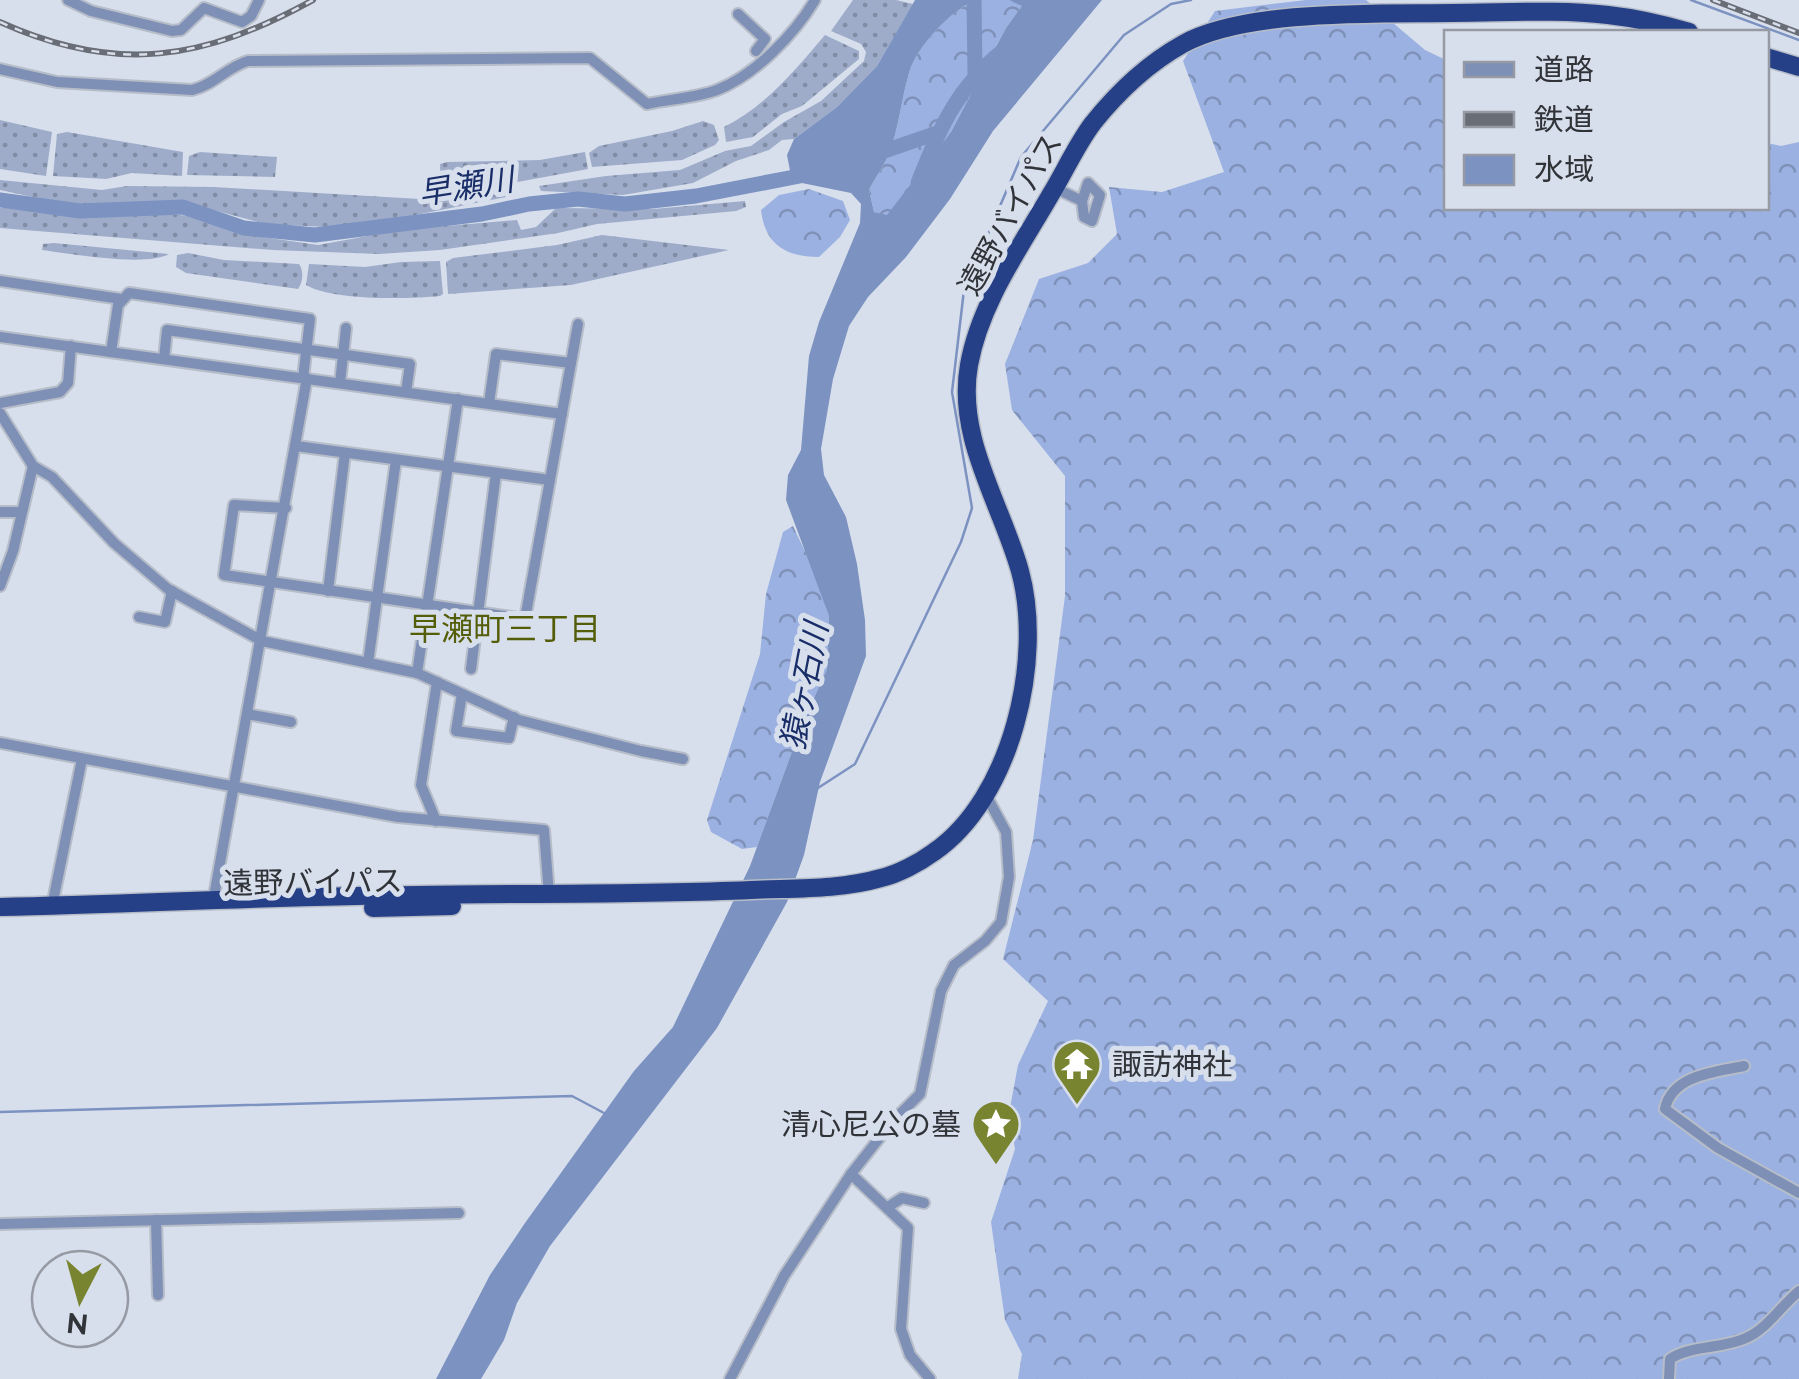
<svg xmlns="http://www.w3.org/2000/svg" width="1799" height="1379" font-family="Raleway,'Noto Sans JP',sans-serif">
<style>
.grass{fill:url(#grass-dots)}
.forest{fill:url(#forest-crowns)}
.water{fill:#7c92c1}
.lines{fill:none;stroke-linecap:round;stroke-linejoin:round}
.stream{stroke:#7c92c1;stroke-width:2.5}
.river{stroke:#7c92c1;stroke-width:15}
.minor-casing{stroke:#b6bdc8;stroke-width:14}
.trunk-casing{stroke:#b6bdc8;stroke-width:21}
.minor{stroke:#7f90b7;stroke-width:10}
.trunk{stroke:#264088;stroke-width:18}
.rail-casing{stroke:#696d75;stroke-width:6}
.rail{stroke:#d8dfec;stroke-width:2.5;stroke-dasharray:8;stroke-linecap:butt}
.labels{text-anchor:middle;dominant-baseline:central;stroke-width:10;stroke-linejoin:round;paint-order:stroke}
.street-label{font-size:30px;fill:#303338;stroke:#d8dfec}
.poi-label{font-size:30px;fill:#303338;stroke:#d8dfec;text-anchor:start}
.water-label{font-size:32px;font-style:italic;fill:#192e68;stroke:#d8dfec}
.neighbourhood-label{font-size:32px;fill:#545d08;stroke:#d8dfec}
</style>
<defs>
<pattern id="grass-dots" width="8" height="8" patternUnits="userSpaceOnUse" patternTransform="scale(2.5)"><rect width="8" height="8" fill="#9eacca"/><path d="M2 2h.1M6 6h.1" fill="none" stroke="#818da5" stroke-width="1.8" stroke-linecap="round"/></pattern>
<pattern id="forest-crowns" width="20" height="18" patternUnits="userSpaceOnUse" patternTransform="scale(2.5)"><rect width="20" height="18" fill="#9bb1e2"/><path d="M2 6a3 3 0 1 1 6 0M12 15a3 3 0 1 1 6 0" fill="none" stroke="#7f91b8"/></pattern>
</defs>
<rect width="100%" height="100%" fill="#d8dfec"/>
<g class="grass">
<path d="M853 0H896L913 4 877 66 837 107 794 139 782 140 769 150 736 161 693 183 623 195 541 191 539 186 606 176 680 170 725 151 751 146 784 122 821 101 864 61 866 52 861 44 831 31Z"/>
<path d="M825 35 859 51V59L802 106 782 114 753 137 726 142 724 127C765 107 796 69 825 35Z"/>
<path d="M0 120 52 132 46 176 0 169Z"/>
<path d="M703 121 714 125 719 140 715 145 682 160 592 167 589 153 599 146 672 131Z"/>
<path d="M67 132 183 152 182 176 132 173 106 179 53 176 57 134Z"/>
<path d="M200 152 277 157 275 177 187 175 189 156Z"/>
<path d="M585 152 588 169 506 184 441 188 440 164 447 162 540 160Z"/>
<path d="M0 180 102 190 127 186 214 187 420 199 515 190 516 195 365 225 326 227 265 224 180 201 99 207 56 202 0 190Z"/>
<path d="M745 201 746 207 736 211 597 224 558 233 440 250 379 254 273 250 0 228V208L17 207 112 217 156 213 191 216 241 234 318 245 401 230 517 220 521 230 536 227 556 208 653 209Z"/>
<path d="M602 235 729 250 571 285 448 294 446 262 453 258 557 245Z"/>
<path d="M54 243 169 254C147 267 71 254 42 250L43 244Z"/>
<path d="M188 253 224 260 299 264C304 270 303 283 298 289L186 273 176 267 177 255Z"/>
<path d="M440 261 443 294 440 296C407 299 333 301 306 285L309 264 365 267 401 262Z"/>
</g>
<g class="forest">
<path d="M975 0H1009L1023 5 1006 28 951 132 887 216 874 212 869 190C875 178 883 167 888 156 899 129 901 100 909 73 917 46 951 11 975 0Z"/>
<path d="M1306 0H1366L1425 50 1446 60V208H1766L1767 143 1781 146 1799 142V1379H1018L1022 1354 1005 1320 991 1222 1015 1149 1009 1113 1018 1065 1048 1001 1003 959 1033 840 1065 596V476L1012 410 1005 364 1039 279 1088 263 1117 234 1109 187 1162 192 1224 172 1183 61 1215 11Z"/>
<path d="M809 189 843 201 850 220 840 237 819 257C786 257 765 245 761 210L779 195Z"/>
<path d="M793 526 812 566 829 616 827 669 801 727 757 847 742 849 711 832 707 820 760 654 766 594 783 532Z"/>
</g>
<path class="water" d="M915 0H975C951 11 917 46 909 73 901 100 899 129 888 156 883 167 875 178 869 190L874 212 887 215 951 132 1006 28 1022 6 1009 0H1102L993 131 950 199 906 257 868 297 849 326 833 379 821 449 824 475 846 517 857 564 865 620 866 656 820 782 804 855 787 902 717 1028 550 1246 517 1303 504 1340 481 1379H436L490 1275 525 1223 634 1071 673 1027 750 866 801 727 827 669 829 616 786 500 788 475 801 450 809 356 819 322 860 223 861 204 851 193 792 181 787 155 794 139 837 107 877 66Z"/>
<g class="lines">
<g class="stream">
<path d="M1691 0 1799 40"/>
<path d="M818 788 855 764 961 542 972 508 952 392 964 290 1021 157 1124 35 1171 4 1191 0"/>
<path d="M0 1112 572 1096 604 1113"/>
</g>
<g class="river">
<path d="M974 0 975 73"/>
<path d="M870 156 937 133"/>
<path d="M918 183C939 129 957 87 1004 50"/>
<path d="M0 200 80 211 183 207 244 228 315 235 482 214 529 204 578 199 625 204 696 196 810 174"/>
</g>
<g class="minor-casing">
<g id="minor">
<path d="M68 0 91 11 172 31 181 30 204 8 242 22 251 16 259 0"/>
<path d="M738 14 765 39 756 51"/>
<path d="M0 69 57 82 192 90C214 85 227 67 248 61L590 58 647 104C670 99 696 98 717 90 755 75 794 35 815 0"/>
<path d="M1055 188 1082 201 1088 183 1100 195 1092 221 1084 217 1082 201"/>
<path d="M0 281 121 299"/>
<path d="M0 337 562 414"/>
<path d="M111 352 118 305 129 293 310 319 303 378"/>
<path d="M164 359 167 330 410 364 406 392"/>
<path d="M340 383 346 328"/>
<path d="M0 403 60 392 68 383 71 346"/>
<path d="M489 403 496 354 571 363"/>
<path d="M0 413 33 466 52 477 114 543 168 589 262 641 417 673 519 720 641 751 683 759"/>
<path d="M296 446 550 480"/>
<path d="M286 508 234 505 224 575 525 619 578 324"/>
<path d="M0 512H20"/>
<path d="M0 586 13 551 33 466"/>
<path d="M328 591 345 453"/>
<path d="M139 617 165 622 172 591"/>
<path d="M368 663 396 460"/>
<path d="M471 669 496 473"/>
<path d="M417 673 458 399"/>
<path d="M462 694 456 731 509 738 514 717"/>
<path d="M247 714 291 722"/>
<path d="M0 743 398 817 544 830 549 895"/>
<path d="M436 821 421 785 437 682"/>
<path d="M213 902 307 378"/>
<path d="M52 906 82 759"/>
<path d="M1744 1066C1715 1072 1672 1075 1665 1109L1718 1148 1799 1193"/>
<path d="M851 1174 908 1228 901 1329 910 1355 930 1379"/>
<path d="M888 1207 902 1198 924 1203"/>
<path d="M156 1220 158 1295"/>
<path d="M0 1224 459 1213"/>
<path d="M730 1379 784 1276 851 1174 892 1122 920 1094 941 991 954 965 985 941 1001 922 1009 877 1006 832 987 797"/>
<path d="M1669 1379 1670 1359C1691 1345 1723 1349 1746 1338 1766 1330 1782 1305 1799 1291"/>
</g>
</g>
<g class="trunk-casing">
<g id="trunk">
<path d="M1766 57 1799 67"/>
<path d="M0 907C139 904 278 896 417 895 528 893 639 895 751 890 793 888 839 890 881 878 898 874 919 863 934 852 1012 798 1044 659 1020 571 1001 503 956 438 969 365 980 303 1020 248 1051 194 1065 171 1077 144 1093 123 1117 93 1149 63 1183 44 1246 9 1379 14 1453 13 1504 13 1556 9 1608 15 1635 18 1662 24 1689 32"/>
<path d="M373 908 452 906"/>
</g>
</g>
<use href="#minor" class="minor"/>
<use href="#trunk" class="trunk"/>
<g class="rail-casing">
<g id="rail">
<path d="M1713 0 1799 33"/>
<path d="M0 22C117 75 204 60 313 0"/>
</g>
</g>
<use href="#rail" class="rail"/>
</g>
<defs>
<g id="temple-pin" transform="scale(2.5)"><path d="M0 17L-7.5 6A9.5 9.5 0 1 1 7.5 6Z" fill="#798430" stroke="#d8dfec"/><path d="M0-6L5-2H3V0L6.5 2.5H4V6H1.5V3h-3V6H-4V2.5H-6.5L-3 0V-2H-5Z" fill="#fff"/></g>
<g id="sight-pin" transform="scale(2.5)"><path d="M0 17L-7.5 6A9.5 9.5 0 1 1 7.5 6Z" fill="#798430" stroke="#d8dfec"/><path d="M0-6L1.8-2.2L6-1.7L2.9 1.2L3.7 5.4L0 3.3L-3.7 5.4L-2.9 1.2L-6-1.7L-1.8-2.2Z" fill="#fff"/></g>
</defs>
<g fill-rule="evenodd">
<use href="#temple-pin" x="1077" y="1064"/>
<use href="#sight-pin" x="996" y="1124"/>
</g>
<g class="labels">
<g class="street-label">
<text transform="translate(1010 214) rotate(-61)">遠野バイパス</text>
<text transform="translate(313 882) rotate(-1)">遠野バイパス</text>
</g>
<g class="poi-label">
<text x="1112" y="1064">諏訪神社</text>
<text x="961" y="1124" text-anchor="end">清心尼公の墓</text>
</g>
<g class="water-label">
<text transform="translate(466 186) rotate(-9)">早瀬川</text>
<text transform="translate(804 686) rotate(-79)">猿ヶ石川</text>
</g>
<g class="neighbourhood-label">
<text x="505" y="628">早瀬町三丁目</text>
</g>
</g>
<rect x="1444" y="30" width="325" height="180" fill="#d8dfec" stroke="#959aa4" stroke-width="2.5"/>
<rect x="1464" y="62" width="50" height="15" fill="#7f90b7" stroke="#959aa4" stroke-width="2.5"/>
<text x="1534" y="80" font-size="30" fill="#303338">道路</text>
<rect x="1464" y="112" width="50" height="15" fill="#696d75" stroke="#959aa4" stroke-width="2.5"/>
<text x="1534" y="130" font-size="30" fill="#303338">鉄道</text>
<rect x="1464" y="155" width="50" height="30" fill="#7c92c1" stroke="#959aa4" stroke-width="2.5"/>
<text x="1534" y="180" font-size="30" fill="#303338">水域</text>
<g transform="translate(80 1299) rotate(186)"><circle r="48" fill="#d8dfec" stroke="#959aa4" stroke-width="2.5"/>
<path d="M0-8L18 38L0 25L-18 38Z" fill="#798430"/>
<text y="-15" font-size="28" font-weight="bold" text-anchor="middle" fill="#303338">N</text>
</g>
</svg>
